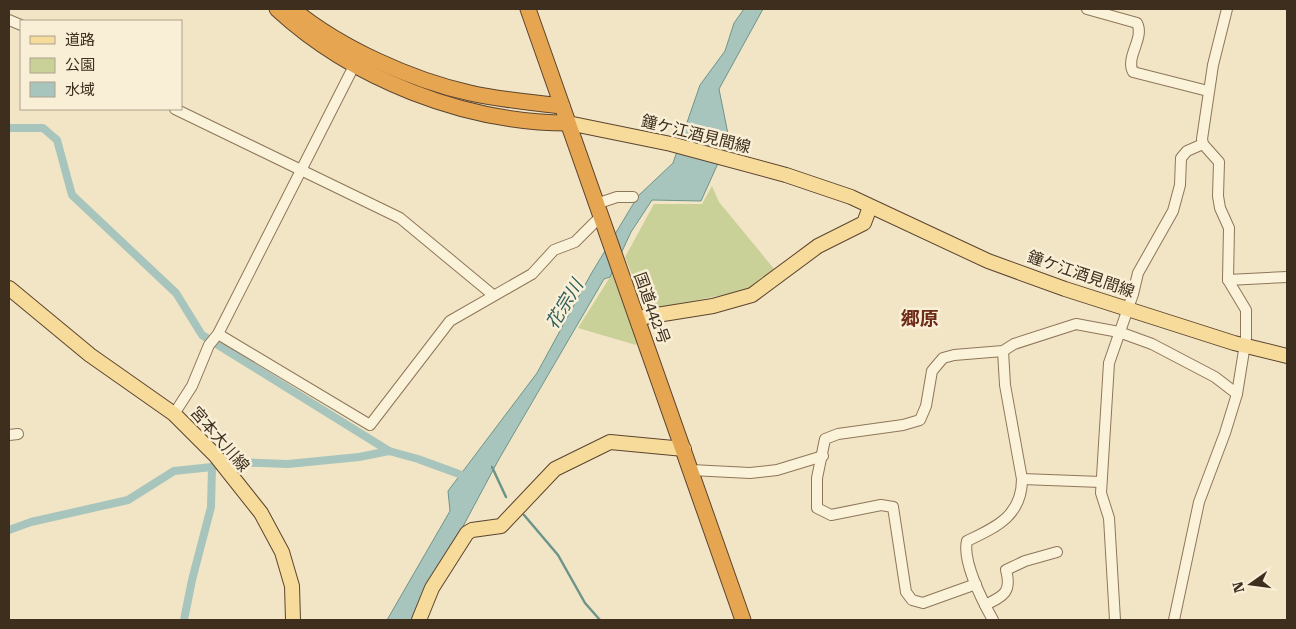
<svg xmlns="http://www.w3.org/2000/svg" width="1296" height="629" font-family="'Roboto Serif','Noto Sans JP',serif">
<style>
.green{fill:#cad198}
.water{fill:#a7c5bc;stroke:#6d948b}
.lines{fill:none;stroke-linecap:round;stroke-linejoin:round}
.stream{stroke:#6d948b;stroke-width:2.5}
.canal{stroke:#a7c5bc;stroke-width:8}
.minor-casing{stroke:#8e7659;stroke-width:12}
.major-casing{stroke:#5c442e;stroke-width:16}
.highway-casing{stroke:#5c442e;stroke-width:17}
.minor{stroke:#fbf2da;stroke-width:10}
.major{stroke:#f7db9b;stroke-width:14}
.highway{stroke:#e6a651;stroke-width:15}
.labels{text-anchor:middle;dominant-baseline:central;stroke-width:5;stroke-linejoin:round;paint-order:stroke}
.street-label{font-size:16px;fill:#3e2e1e;stroke:#f8efd6}
.water-label{font-size:18px;font-style:italic;fill:#2d5e5c;stroke:#f8efd6}
.quarter-label{font-size:19px;font-weight:bold;fill:#6e2d1a;stroke:#f8efd6}
</style>
<rect width="100%" height="100%" fill="#f2e5c5"/>
<g class="green">
<path d="M712 186 719 202 775 270 749 290 646 310 625 257 654 204H702Z"/>
<path d="M615 269 642 332 636 345 578 328Z"/>
</g>
<path class="water" d="M744 9H763L719 89 729 139 701 201 652 200 631 232 610 277 604 279 499 459 413 620H387L450 511 448 491 537 373 591 274 638 196 673 163 700 85 725 51 734 23Z"/>
<g class="lines">
<g class="stream">
<path d="M492 467 506 497"/>
<path d="M524 515 558 555 585 603 600 620"/>
</g>
<g class="canal">
<path d="M9 128H43L57 140 72 195 176 293 202 335 389 451"/>
<path d="M9 530 31 522 128 500 174 471 212 467 231 462 288 464 359 457 389 451 418 459 470 478"/>
<path d="M184 620 192 580 211 507 212 467"/>
</g>
<g class="minor-casing">
<g id="minor">
<path d="M1087 9 1137 23C1145 38 1125 57 1133 72L1208 91"/>
<path d="M9 20 21 25"/>
<path d="M175 109 400 218 493 295"/>
<path d="M596 204 617 197H633"/>
<path d="M1228 280 1287 277"/>
<path d="M218 334 370 425 450 321 532 274 554 250 575 242 601 216"/>
<path d="M174 414 192 386 209 345 218 334 357 60"/>
<path d="M9 435 18 434"/>
<path d="M691 470 750 473 777 470 823 456"/>
<path d="M1022 479 1101 482"/>
<path d="M976 584 923 603 912 600 906 592 893 507 881 505 831 515 817 508V478L825 439 838 434 903 425 920 420 926 406 932 371 943 358 954 355 1003 351 1014 344 1076 324 1119 332 1152 344 1215 377 1237 394"/>
<path d="M985 605C1004 596 1012 592 1006 570L1025 561 1057 552"/>
<path d="M993 620C983 602 962 561 967 541 996 527 1022 516 1022 479L1005 385 1003 351"/>
<path d="M1115 620 1109 518 1101 493 1109 363 1133 294 1138 273 1173 211 1180 185 1181 158 1187 151 1203 144"/>
<path d="M1174 620 1199 502 1225 433 1237 394 1246 338V310L1228 280 1229 228 1220 208 1218 196 1219 162 1203 144 1202 139 1213 65 1227 9"/>
</g>
</g>
<g class="major-casing">
<g id="major">
<path d="M568 123 671 144 786 175 851 197 988 261 1065 289 1234 343 1287 356"/>
<path d="M9 288 90 355 174 414 215 455 261 513 282 552 292 586 293 620"/>
<path d="M638 318 713 306 752 295 818 246 864 223 870 207"/>
<path d="M419 620 432 588 467 533 472 530 501 526 555 469 610 442 684 449"/>
</g>
</g>
<g class="highway-casing">
<g id="highway">
<path d="M277 9C353 79 465 123 568 123"/>
<path d="M528 9 743 620"/>
<path d="M294 10C341 48 411 80 470 93 500 100 531 102 562 106"/>
</g>
</g>
<use href="#minor" class="minor"/>
<use href="#major" class="major"/>
<use href="#highway" class="highway"/>
</g>
<g class="labels">
<g class="street-label">
<text transform="translate(696 134) rotate(14)">鐘ケ江酒見間線</text>
<text transform="translate(1081 274) rotate(19)">鐘ケ江酒見間線</text>
<text transform="translate(652 308) rotate(70)">国道442号</text>
<text transform="translate(220 439) rotate(49)">宮本大川線</text>
</g>
<g class="water-label">
<text transform="translate(564 304) rotate(-59)">花宗川</text>
</g>
<g class="quarter-label">
<text x="920" y="318">郷原</text>
</g>
</g>
<rect width="1296" height="629" fill="none" stroke="#3e2e1e" stroke-width="20"/>
<rect x="20" y="20" width="162" height="90" fill="#f8efd6" stroke="#aea28c"/>
<rect x="30" y="36" width="25" height="8" fill="#f7db9b" stroke="#aea28c"/>
<text x="65" y="45" font-size="15" fill="#3e2e1e">道路</text>
<rect x="30" y="58" width="25" height="15" fill="#cad198" stroke="#aea28c"/>
<text x="65" y="70" font-size="15" fill="#3e2e1e">公園</text>
<rect x="30" y="82" width="25" height="15" fill="#a7c5bc" stroke="#aea28c"/>
<text x="65" y="95" font-size="15" fill="#3e2e1e">水域</text>
<g transform="translate(1251 584) rotate(256)" stroke="#f8efd6" stroke-width="4" paint-order="stroke">
<path d="M0-4L9 19L0 12L-9 19Z" fill="#3e2e1e"/>
<text y="-8" font-size="14" font-weight="bold" text-anchor="middle" fill="#3e2e1e">N</text>
</g>
</svg>
